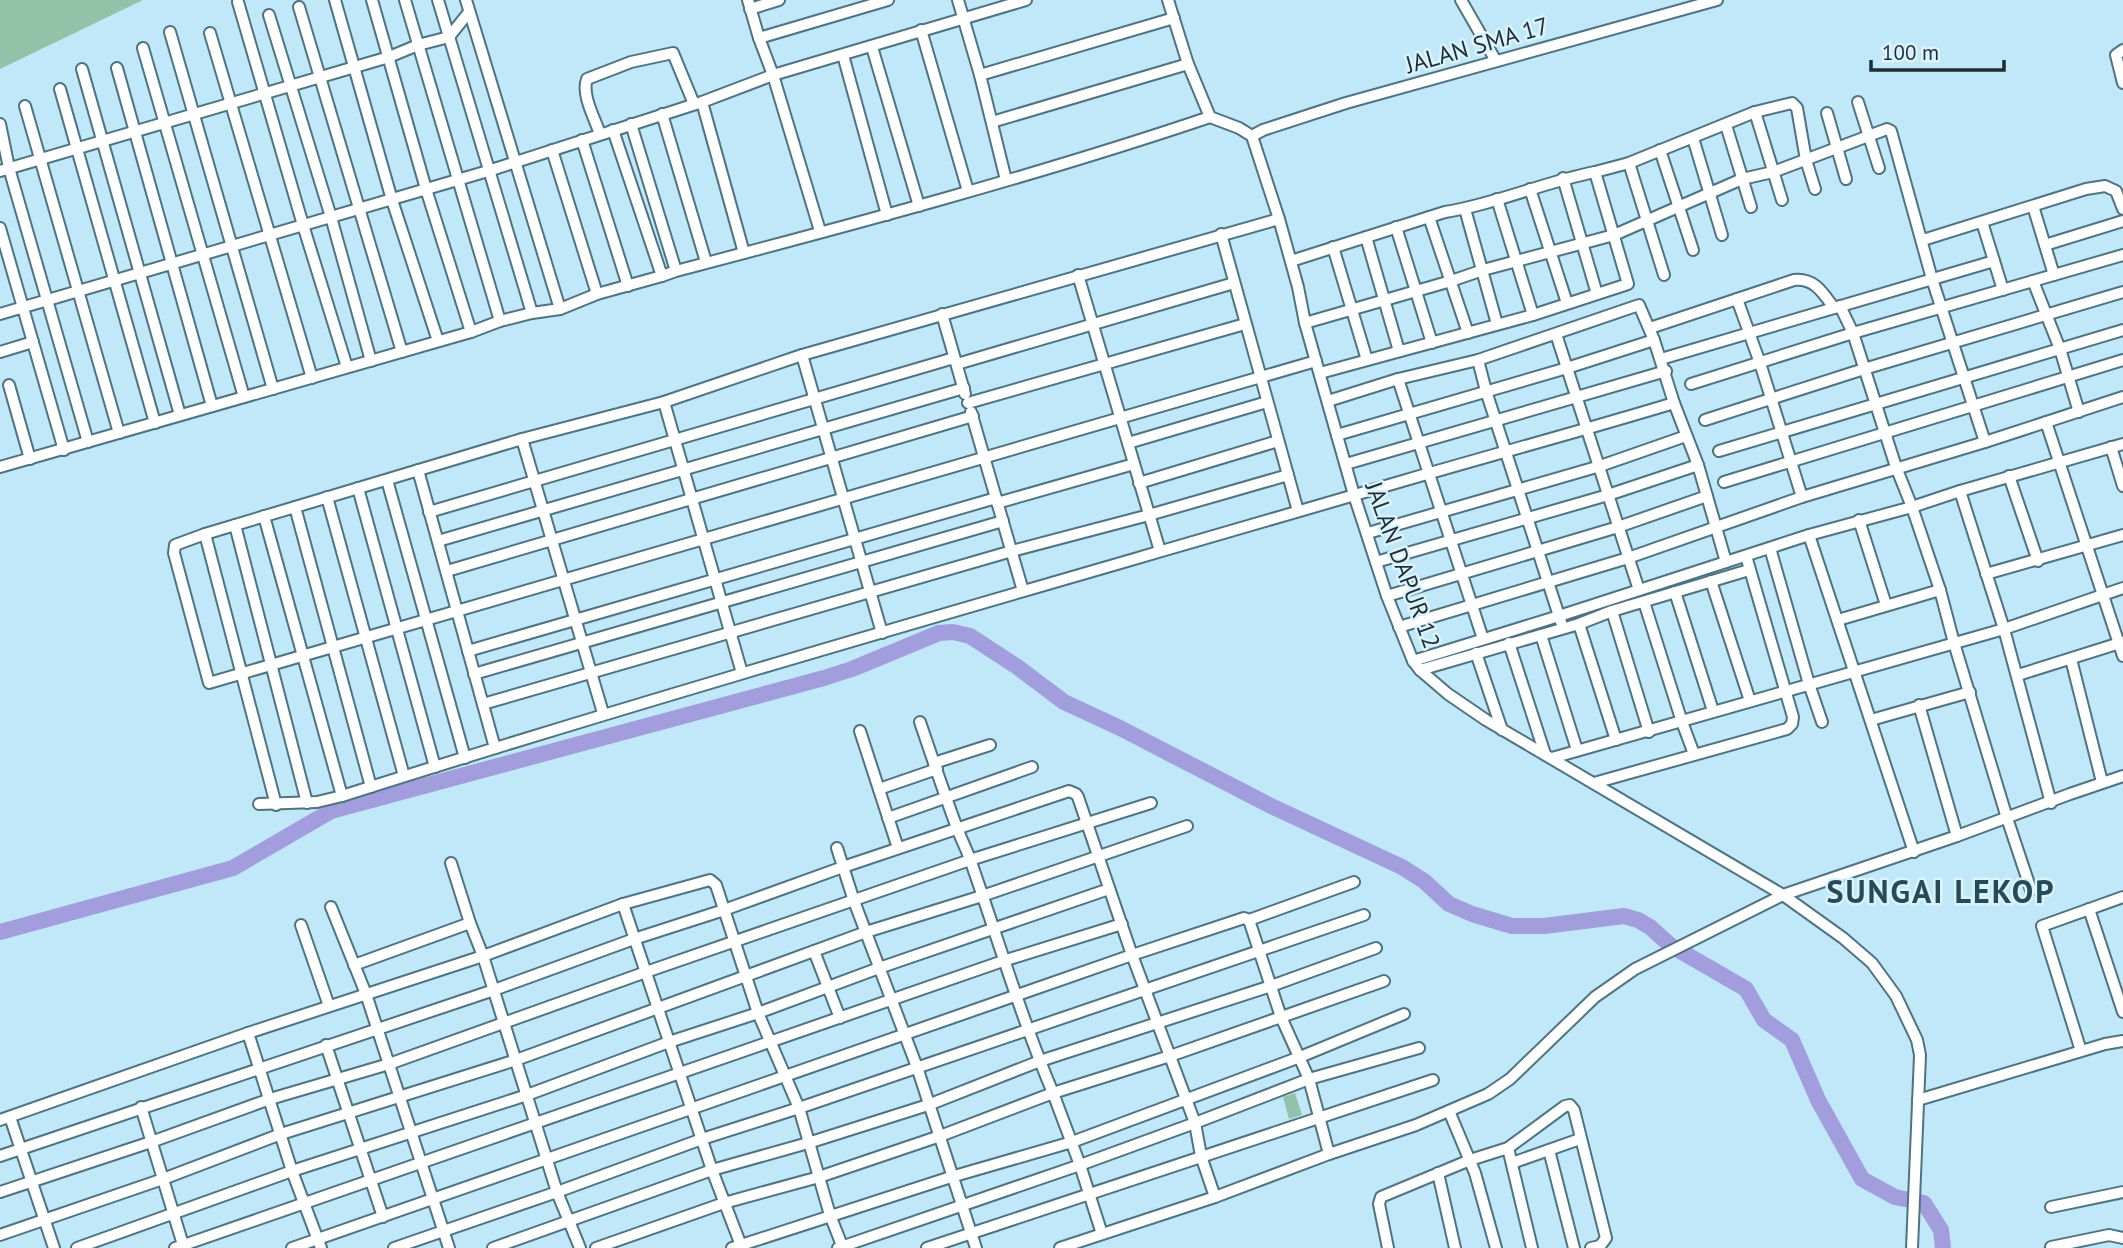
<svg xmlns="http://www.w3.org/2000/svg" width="2123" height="1248" font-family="'PT Sans',sans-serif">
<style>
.green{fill:#92c3a8}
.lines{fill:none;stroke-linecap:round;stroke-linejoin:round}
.river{stroke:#a29ede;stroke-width:16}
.minor-casing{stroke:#4e7381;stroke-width:14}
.minor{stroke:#fff;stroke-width:10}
.labels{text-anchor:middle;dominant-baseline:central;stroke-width:5;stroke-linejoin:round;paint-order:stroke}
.street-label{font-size:24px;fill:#1e2d33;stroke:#dbf3fc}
.district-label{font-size:32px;font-weight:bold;letter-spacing:2px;fill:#264b58;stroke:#dbf3fc}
</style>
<rect width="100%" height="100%" fill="#c0e8f8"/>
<g class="green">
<path d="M0 0H143L0 69Z"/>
<path d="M1295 1093 1302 1115 1289 1119 1283 1097Z"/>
</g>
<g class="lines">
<path class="river" d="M0 932 233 868 331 811 824 678 852 669 939 633 953 632 970 636 1016 666 1064 702 1120 728 1271 806 1402 867 1424 881 1449 904 1472 914 1512 926H1544L1624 916 1638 920 1650 927 1670 945 1746 989 1764 1020 1792 1040 1818 1100 1862 1179 1895 1197 1924 1203 1941 1230 1943 1248"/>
<g class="minor-casing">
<g id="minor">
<path d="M335 0 392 200 438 341"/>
<path d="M372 0 426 189 471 332"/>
<path d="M405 0 500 321"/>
<path d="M438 0 532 313"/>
<path d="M466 0 560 309"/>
<path d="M748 0 759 38 773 75 820 231"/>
<path d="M958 0 980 75 1006 180"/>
<path d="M1168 0 1188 64 1210 117 1239 128 1252 136 1279 219 1298 287 1305 323 1354 495 1387 596 1413 661 1420 670 1448 694 1486 720 1783 895 1843 938 1872 963 1896 996 1917 1040 1920 1055 1912 1248"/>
<path d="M1461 0 1496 61"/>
<path d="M238 2 303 225 347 367"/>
<path d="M299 7 402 352"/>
<path d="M750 9 779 0"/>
<path d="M269 15 331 217 371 361"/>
<path d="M921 30 968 191"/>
<path d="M170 32 273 389"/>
<path d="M210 33 312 378"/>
<path d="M759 38 888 0"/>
<path d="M872 47 919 206"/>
<path d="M143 48 244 397"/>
<path d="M2123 50 2116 55 2123 83"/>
<path d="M843 55 887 215"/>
<path d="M117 68 212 406"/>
<path d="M82 69 180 415"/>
<path d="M980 75 1174 18"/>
<path d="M60 89 155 423"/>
<path d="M702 102 744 253"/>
<path d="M1858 102 1879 168"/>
<path d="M25 106 119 433"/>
<path d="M1755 112 1782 200"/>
<path d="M1827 113 1846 179"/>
<path d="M662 114 706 262"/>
<path d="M992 122 1188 64"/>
<path d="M0 124 9 168 88 442"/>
<path d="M631 124 676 271"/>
<path d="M1726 125 1751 207"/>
<path d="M613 130 662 276"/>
<path d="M600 134C595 119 581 94 587 79L631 62 673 53 694 104"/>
<path d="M1252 136 1263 130 1346 103 1717 0"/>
<path d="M1693 138 1722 235"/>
<path d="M582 140 628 286"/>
<path d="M552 150 597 294"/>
<path d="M1660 150 1693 250"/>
<path d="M1629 163 1664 275"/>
<path d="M0 171 389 57 418 45 449 37 469 12"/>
<path d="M1595 172 1629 163 1755 112 1792 103 1797 108 1806 160 1815 189"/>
<path d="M1563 178 1597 294"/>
<path d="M1530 189 1567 303"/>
<path d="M1497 199 1533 315"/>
<path d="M2033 206 2054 275"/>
<path d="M1465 209 1497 324"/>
<path d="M1429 217 1468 333"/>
<path d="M1279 219 802 355 664 402 522 439 205 534 175 545 174 553 209 683 1316 361"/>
<path d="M1982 222 2003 290"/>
<path d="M1396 227 1432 343"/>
<path d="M0 228 64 450"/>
<path d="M1221 234 1298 511"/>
<path d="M1366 237 1399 351"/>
<path d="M1923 240 2086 189 2105 186 2116 191 2123 209"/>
<path d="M2045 245 2123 221"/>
<path d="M1333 247 1367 360"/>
<path d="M1291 261 1445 212C1496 204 1544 182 1595 172L1628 284 1533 315 1320 373"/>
<path d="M1078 275 1160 551"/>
<path d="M2033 281 2060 349 2079 412"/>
<path d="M1737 299 1760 363 1802 497"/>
<path d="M1840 306 1853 333 1896 467 1912 507 1940 590 1954 643 2007 818 2031 890"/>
<path d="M0 314 488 171 702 102 773 75 1026 0"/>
<path d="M942 314 965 394"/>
<path d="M1305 323 1451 281 1483 270 1614 235 1742 179 1773 172 1887 129 1891 131 1932 279 1985 442"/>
<path d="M1650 328 1794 280C1815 278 1823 293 1834 308"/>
<path d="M1556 334 1639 590"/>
<path d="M0 352 33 342"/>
<path d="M802 355 882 633"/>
<path d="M1661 359 1994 261"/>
<path d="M1478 360 1486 391 1561 622"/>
<path d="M957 364 1234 283"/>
<path d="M1398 379 1483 639"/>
<path d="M1691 384 1853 333 2123 255"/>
<path d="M9 385 30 459"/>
<path d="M1328 401 1398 379 1478 360 1639 305 1654 340 1674 403 1698 465 1726 562"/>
<path d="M664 402 742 673"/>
<path d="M968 403 1245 324"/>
<path d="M971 412 1023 591"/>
<path d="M1705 420 1864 369 2123 292"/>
<path d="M2046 422 2123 656"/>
<path d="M1337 435 1567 368 1654 340"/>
<path d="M522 439 603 713"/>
<path d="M1128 443 1267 402"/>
<path d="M2111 447 2123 486"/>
<path d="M1719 451 2123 330"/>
<path d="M1346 464 1666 371"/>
<path d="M0 467 471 332 500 321 532 313 560 309 597 294 662 276 676 271C855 224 1035 176 1210 117"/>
<path d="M418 470 495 748"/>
<path d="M2009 476 2038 561"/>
<path d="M387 480 465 758"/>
<path d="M1724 482 2123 360"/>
<path d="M1139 483 1278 441"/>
<path d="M358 488 435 767"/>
<path d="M1960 491 2004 629 2051 803"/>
<path d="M327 497 404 776"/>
<path d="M997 503 1134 464"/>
<path d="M295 507 371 787"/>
<path d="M429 512 954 358"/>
<path d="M264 516 342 796"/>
<path d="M1859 520 1886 605"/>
<path d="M235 525 307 803"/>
<path d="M1368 533 1600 466 1686 436"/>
<path d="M205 534 276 805"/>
<path d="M1809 535 1914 852"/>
<path d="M438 541 964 388"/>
<path d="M1770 548 1809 684 1822 722"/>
<path d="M1376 562 1608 495 1698 465"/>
<path d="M447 571 973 416"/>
<path d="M1986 574 2123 535"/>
<path d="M1711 581 1750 701"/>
<path d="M1675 592 1713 711"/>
<path d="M1387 596 1618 527 1707 496"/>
<path d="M1644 602 1682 722 1694 754"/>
<path d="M1612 611 1649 732"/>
<path d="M1838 620 1940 590"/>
<path d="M1579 624 1616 740"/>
<path d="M1399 627 1628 558 1802 497 1985 442 2123 397"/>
<path d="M1541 635 1577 750"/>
<path d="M1509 643 1545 754"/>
<path d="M468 651 996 498"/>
<path d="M1476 653 1502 730"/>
<path d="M2071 659 2102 782"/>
<path d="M1413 661 1559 616 1809 535 1912 507 1960 491 2123 444"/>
<path d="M1420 670 1579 624 1612 611 1749 570"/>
<path d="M474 674 1003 521"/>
<path d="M2018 675 2123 642"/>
<path d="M483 704 1012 551 1149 515 1288 475"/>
<path d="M1919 705 1957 836"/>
<path d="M1871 720 1970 692"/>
<path d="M920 722C932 757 944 793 957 828 961 839 967 850 971 862 998 939 1021 1017 1053 1093L1170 1056 1384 981"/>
<path d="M860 731 898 848"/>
<path d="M1552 758 2004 629 2123 588"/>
<path d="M934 763 990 745"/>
<path d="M1594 783 1787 729 1792 724 1793 717 1746 556"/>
<path d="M879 789 937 769"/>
<path d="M259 804 317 802 342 796C694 684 1051 584 1406 480 1495 454 1585 430 1674 403"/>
<path d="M888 818 1032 767"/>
<path d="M837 848 854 901 917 1067 976 1248"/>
<path d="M451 863 470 923 483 956 557 1192 580 1248"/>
<path d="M623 904 712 1170 742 1248"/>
<path d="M331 907 366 994 449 1248"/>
<path d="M2089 909 2123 1012"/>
<path d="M1249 920 1281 1017 1309 1079 1329 1154"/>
<path d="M301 925 329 1006"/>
<path d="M814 951 840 1018"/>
<path d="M354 965 470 923"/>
<path d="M248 1033 292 1171 321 1248"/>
<path d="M326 1045 383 1217"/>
<path d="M2081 1051 2042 926 2123 897"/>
<path d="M1918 1100 2105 1044 2123 1041"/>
<path d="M141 1107 184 1248"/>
<path d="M1449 1111 1475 1173 1496 1248"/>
<path d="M10 1117 54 1248"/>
<path d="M0 1120 248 1033 483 956 623 904 710 880 716 885 758 1013 799 1108 830 1215 843 1248"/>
<path d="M1508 1148 1532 1248"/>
<path d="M1549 1150 1574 1248"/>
<path d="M0 1156 494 990 634 939 724 910 843 867 1069 791 1076 794 1078 797 1132 955 1195 1123 1201 1156 1215 1197"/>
<path d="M1512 1163 1580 1139"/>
<path d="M1438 1173 1455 1248"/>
<path d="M0 1192 151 1142 270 1099 389 1064 646 972 970 860 1151 803"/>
<path d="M2051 1207 2123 1192"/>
<path d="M0 1235 163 1179 281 1134 516 1060 866 932 982 896 1187 826"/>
<path d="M2051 1247 2109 1235 2123 1238"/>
<path d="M77 1248 292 1171 527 1095 669 1042 758 1013 879 968 1109 889"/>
<path d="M175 1248 1003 961 1122 924"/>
<path d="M292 1248 1132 955 1244 918 1249 920 1354 882"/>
<path d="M394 1248 557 1192 702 1139 799 1108 1364 915"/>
<path d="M493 1248 712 1170 808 1143 928 1105 1040 1061 1271 986 1376 948"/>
<path d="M596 1248 724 1203 819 1177 940 1136 1053 1093 1080 1165 1102 1234"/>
<path d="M732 1248 951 1177 1072 1142 1300 1057 1404 1014"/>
<path d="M838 1248 1080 1165 1195 1123 1309 1079 1419 1048"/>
<path d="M927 1248 1433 1080"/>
<path d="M1060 1248 1215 1197 1329 1154 1416 1125 1488 1094 1510 1079 1595 997 1635 969 1783 895 1957 836 2070 794 2123 776"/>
<path d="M1388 1248 1379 1204 1381 1197 1470 1160 1508 1148 1565 1106 1570 1105 1574 1110 1606 1238 1600 1246 1591 1248"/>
</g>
</g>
<use href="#minor" class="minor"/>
</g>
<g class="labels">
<g class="street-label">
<text transform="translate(1477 45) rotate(-16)">JALAN SMA 17</text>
<text transform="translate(1403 565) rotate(70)">JALAN DAPUR 12</text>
</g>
<g class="district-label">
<text x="1941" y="891">SUNGAI LEKOP</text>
</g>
</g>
<path d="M1871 60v10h133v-10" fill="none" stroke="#1e2d33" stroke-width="3.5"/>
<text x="1882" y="60" font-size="21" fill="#1e2d33" stroke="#dbf3fc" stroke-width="5" paint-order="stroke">100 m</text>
</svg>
